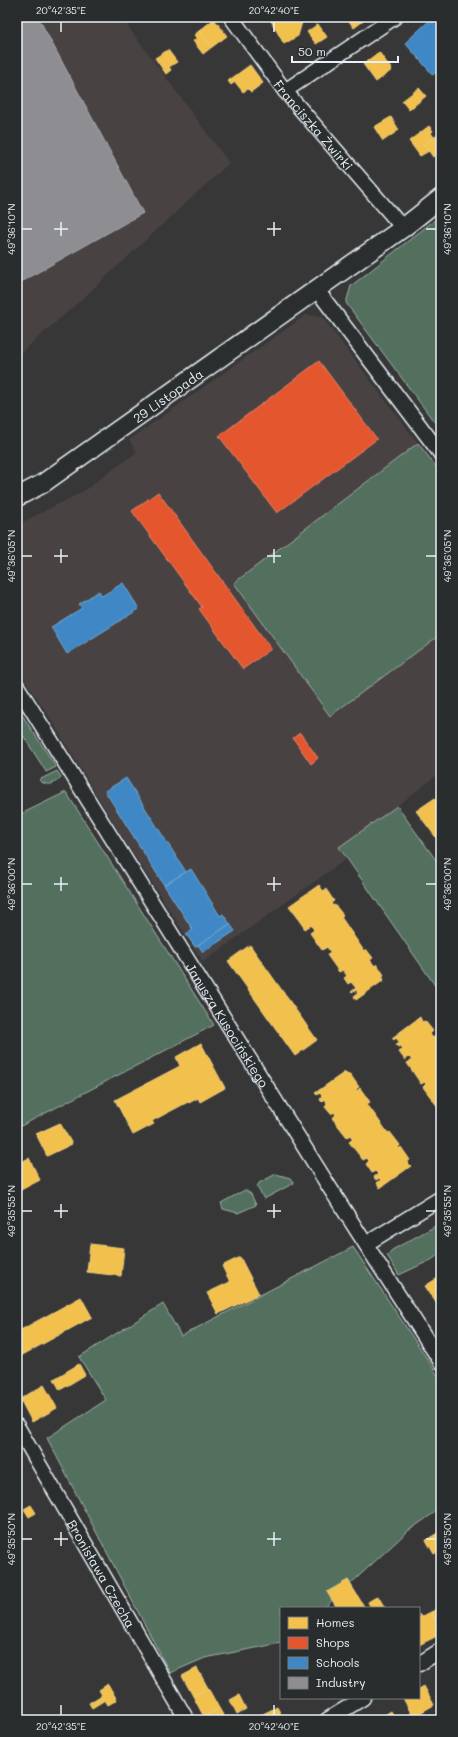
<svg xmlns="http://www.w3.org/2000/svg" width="458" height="1737" font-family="Mali,sans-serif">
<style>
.built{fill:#494343}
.green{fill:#536f5e;stroke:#9eb0ab}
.homes{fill:#f2c14e;stroke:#efcf81}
.shops{fill:#e4572e;stroke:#e5856b}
.schools{fill:#3f88c5;stroke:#72a8d4}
.industry{fill:#8d8d92;stroke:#a8abb1}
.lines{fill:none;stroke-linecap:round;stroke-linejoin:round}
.minor-casing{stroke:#e8f1f8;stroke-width:17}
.tertiary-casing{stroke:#e8f1f8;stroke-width:21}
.minor{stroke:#2a2d2e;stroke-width:14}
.tertiary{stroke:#2a2d2e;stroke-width:18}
.ticks{fill:none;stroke:#e8f1f8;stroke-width:1.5}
.labels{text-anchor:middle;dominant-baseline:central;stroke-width:4;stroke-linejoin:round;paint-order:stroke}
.street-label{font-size:13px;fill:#e8f1f8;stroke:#2a2d2e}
.neatline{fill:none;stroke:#e8f1f8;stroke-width:1.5}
.ticks-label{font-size:10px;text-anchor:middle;fill:#e8f1f8}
</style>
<rect width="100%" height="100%" fill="#383738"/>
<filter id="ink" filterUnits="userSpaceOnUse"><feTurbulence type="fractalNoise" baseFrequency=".025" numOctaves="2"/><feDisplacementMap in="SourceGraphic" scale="8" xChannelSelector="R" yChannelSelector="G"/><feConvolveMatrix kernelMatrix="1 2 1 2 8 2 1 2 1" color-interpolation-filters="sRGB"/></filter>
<g filter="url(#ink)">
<g class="built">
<path d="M17 17H121L229 163 81 300 17 356Z"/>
<path d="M306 315 322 317 418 443 234 583 330 716 441 634V772L397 806 339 847 346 859 203 962 118 830 46 711 17 669V525L84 491 137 452 129 440Z"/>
</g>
<g class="green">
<path d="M441 215V431L346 303 351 286Z"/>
<path d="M418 443 441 473V634L330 716 234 583Z"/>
<path d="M17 707 56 767 46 772 45 770 17 726Z"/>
<path d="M57 771 61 777C54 785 47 787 39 780Z"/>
<path d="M66 792 214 1025 17 1128V816Z"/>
<path d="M397 806 441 867V994L339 847Z"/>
<path d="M276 1174 290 1178 294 1183 264 1199 257 1187 259 1183Z"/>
<path d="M245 1190 251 1194 256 1205 238 1213 223 1209 221 1203Z"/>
<path d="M441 1223V1253L431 1260 399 1275 387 1255 392 1250Z"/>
<path d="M353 1247 441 1380V1508L408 1531 324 1608H281V1643L205 1658 170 1673 47 1438 106 1400 79 1357 163 1304 181 1336Z"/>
</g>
<g class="homes">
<path d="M278 17H299L302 22 298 36 284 44 271 21Z"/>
<path d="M346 17H364L366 19 354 28Z"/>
<path d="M214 19 227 36 212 47 199 31Z"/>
<path d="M318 24 327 37 316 44 307 32Z"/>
<path d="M199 31 212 47 203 54 193 41 197 38 194 35Z"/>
<path d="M168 50 177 62 169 67 171 70 166 74 155 58Z"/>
<path d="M379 52 392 70 376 82 363 64Z"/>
<path d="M250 65 263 83 251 92 248 89 243 92 235 82 231 85 228 81Z"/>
<path d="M419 88 426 96 409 110 402 101Z"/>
<path d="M391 117 399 130 383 141 374 127Z"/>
<path d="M429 126 433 131 431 133 434 137 424 144 429 151 420 156 409 141Z"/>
<path d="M439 134 441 137V152L433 157 424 144Z"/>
<path d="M435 798 441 805V844L416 811Z"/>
<path d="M319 885 323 891 326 889 334 901 331 903 333 906 335 905 343 915 341 917 364 951 366 949 373 958 370 960 375 966 377 964 384 975 382 976 384 980 356 1000 354 996 358 993 356 990 351 992 356 988 351 982 348 984 344 978 347 976 343 970 339 972 327 955 331 953 327 947 322 950 310 933 314 930 311 925 305 929 298 919 302 916 298 918 294 912 297 910 293 911 289 906Z"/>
<path d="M250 945 317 1040 295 1056 228 961Z"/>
<path d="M420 1017 422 1022 425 1021 433 1031 430 1034 433 1038 435 1036 441 1044 440 1049 441 1105 438 1107 423 1087 426 1084 425 1082 421 1084 407 1063 412 1060 409 1057 405 1060 399 1052 403 1049 401 1046 398 1047 396 1045 400 1043 396 1038 394 1040 392 1038Z"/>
<path d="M201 1043 225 1088 200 1102 198 1098 189 1103 188 1102 152 1121 154 1124 133 1135 115 1100 180 1066 176 1057Z"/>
<path d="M345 1072 348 1075 350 1074 359 1087 356 1089 357 1091 360 1088 370 1102 367 1104 388 1133 390 1132 400 1145 398 1148 399 1149 401 1147 410 1160 407 1162 411 1166 380 1188 377 1183 381 1180 379 1178 376 1180 374 1177 378 1174 375 1171 372 1173 366 1164 369 1161 367 1158 363 1160 349 1142 353 1139 350 1135 347 1137 332 1118 336 1115 334 1112 331 1114 325 1107 327 1103 325 1099 322 1102 320 1100 322 1096 320 1093 317 1095 315 1093Z"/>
<path d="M60 1123 72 1144 47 1156 36 1134Z"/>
<path d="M29 1158 40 1180 17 1192V1164Z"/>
<path d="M90 1244 124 1248 121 1276 87 1272Z"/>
<path d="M240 1257 259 1294 218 1314 207 1293 230 1282 222 1266Z"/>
<path d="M441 1276V1310L425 1286Z"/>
<path d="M81 1297 92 1317 17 1358V1332Z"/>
<path d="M79 1364 85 1375 60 1390 54 1379Z"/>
<path d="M44 1385 57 1408 32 1422 20 1399Z"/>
<path d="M31 1505 36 1513 29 1517 24 1509Z"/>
<path d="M441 1531V1550L434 1554 426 1540Z"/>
<path d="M348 1580 365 1608H337L327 1592Z"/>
<path d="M378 1596 385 1608H371L368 1602Z"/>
<path d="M441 1607V1631L431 1612Z"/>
<path d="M431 1612 441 1634 419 1645V1614L421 1617Z"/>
<path d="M197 1668 208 1688 193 1696 182 1676Z"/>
<path d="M108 1684 117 1700 108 1705 105 1700 92 1708 89 1703 102 1695 99 1690Z"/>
<path d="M424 1686 434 1705 413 1717 403 1698H419V1689Z"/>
<path d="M208 1688 219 1708 204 1717 193 1696Z"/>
<path d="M239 1695 246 1709 237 1714 230 1700Z"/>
<path d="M277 1707 284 1720H258L257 1717Z"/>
<path d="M219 1708 226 1720H206L204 1717Z"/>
<path d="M391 1711 396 1720H381L380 1718Z"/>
</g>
<g class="shops">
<path d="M319 361 377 439 277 513 219 436Z"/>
<path d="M158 492 271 649 243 669 199 609 202 607 132 511Z"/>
<path d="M300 733 318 758 311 764 293 738Z"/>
</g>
<g class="schools">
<path d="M431 19 441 30V68L433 75 405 43Z"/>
<path d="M123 583 139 609 67 654 51 627 82 608 79 604 99 591 102 596Z"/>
<path d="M126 778 186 872 164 885 105 791Z"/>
<path d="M191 869 220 916 223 914 230 924 195 947 186 934 193 930 164 885Z"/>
<path d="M230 924 235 931 203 952 198 945Z"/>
</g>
<path class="industry" d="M17 17H38L143 213 17 284Z"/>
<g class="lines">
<g class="minor-casing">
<g id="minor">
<path id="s1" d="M231 17 285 91 403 228"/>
<path d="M285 91 395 17"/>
<path d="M317 290 441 454"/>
<path id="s2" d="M17 686 328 1185 441 1362"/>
<path d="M366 1244 441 1198"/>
<path id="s3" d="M17 1426 187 1720"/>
<path d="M419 1664 441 1650"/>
<path d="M327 1720 363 1698"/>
</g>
</g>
<g class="tertiary-casing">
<g id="tertiary">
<path id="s4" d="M17 497 42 484 73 462 403 228 441 198"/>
</g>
</g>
<use href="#minor" class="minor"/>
<use href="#tertiary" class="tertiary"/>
</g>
</g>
<path class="ticks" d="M61 22V32M274 22V32M61 222V236M274 222V236M22 229H32M54 229H68M267 229H281M426 229H436M61 549V563M274 549V563M22 556H32M54 556H68M267 556H281M426 556H436M61 877V891M274 877V891M22 884H32M54 884H68M267 884H281M426 884H436M61 1204V1218M274 1204V1218M22 1211H32M54 1211H68M267 1211H281M426 1211H436M61 1532V1546M274 1532V1546M22 1539H32M54 1539H68M267 1539H281M426 1539H436M61 1705V1715M274 1705V1715"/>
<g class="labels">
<g class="street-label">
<text stroke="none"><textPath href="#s1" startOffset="136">Franciszka Żwirki</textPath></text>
<text stroke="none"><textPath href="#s4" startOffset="182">29 Listopada</textPath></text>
<text stroke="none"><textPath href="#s2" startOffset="399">Janusza Kusocińskiego</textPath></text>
<text stroke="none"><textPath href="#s3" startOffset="170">Bronisława Czecha</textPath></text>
</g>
</g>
<rect width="458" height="1737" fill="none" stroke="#2a2d2e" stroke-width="44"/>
<rect x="280" y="1607" width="140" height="92" fill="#2a2d2e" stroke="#767b7f"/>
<rect x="288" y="1617" width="20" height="12" fill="#f2c14e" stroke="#767b7f"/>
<text x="316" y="1627" font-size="12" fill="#e8f1f8">Homes</text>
<rect x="288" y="1637" width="20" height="12" fill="#e4572e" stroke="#767b7f"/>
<text x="316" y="1647" font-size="12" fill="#e8f1f8">Shops</text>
<rect x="288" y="1657" width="20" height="12" fill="#3f88c5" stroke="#767b7f"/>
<text x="316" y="1667" font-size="12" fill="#e8f1f8">Schools</text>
<rect x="288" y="1677" width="20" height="12" fill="#8d8d92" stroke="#767b7f"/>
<text x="316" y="1687" font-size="12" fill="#e8f1f8">Industry</text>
<path d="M292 56v6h106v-6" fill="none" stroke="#e8f1f8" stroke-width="2"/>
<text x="298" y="56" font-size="12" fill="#e8f1f8" stroke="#2a2d2e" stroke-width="3" paint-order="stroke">50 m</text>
<rect x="22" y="22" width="414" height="1693" class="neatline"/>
<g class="ticks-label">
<text x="61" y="14">20°42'35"E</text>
<text x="274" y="14">20°42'40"E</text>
<text transform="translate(11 229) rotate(-90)" y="4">49°36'10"N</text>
<text transform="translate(447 229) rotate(-90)" y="4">49°36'10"N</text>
<text transform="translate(11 556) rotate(-90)" y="4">49°36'05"N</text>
<text transform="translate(447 556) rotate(-90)" y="4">49°36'05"N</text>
<text transform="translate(11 884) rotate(-90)" y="4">49°36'00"N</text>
<text transform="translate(447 884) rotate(-90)" y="4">49°36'00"N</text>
<text transform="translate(11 1211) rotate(-90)" y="4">49°35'55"N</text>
<text transform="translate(447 1211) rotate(-90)" y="4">49°35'55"N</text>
<text transform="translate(11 1539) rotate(-90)" y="4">49°35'50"N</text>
<text transform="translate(447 1539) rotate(-90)" y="4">49°35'50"N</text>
<text x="61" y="1730">20°42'35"E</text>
<text x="274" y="1730">20°42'40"E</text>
</g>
</svg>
